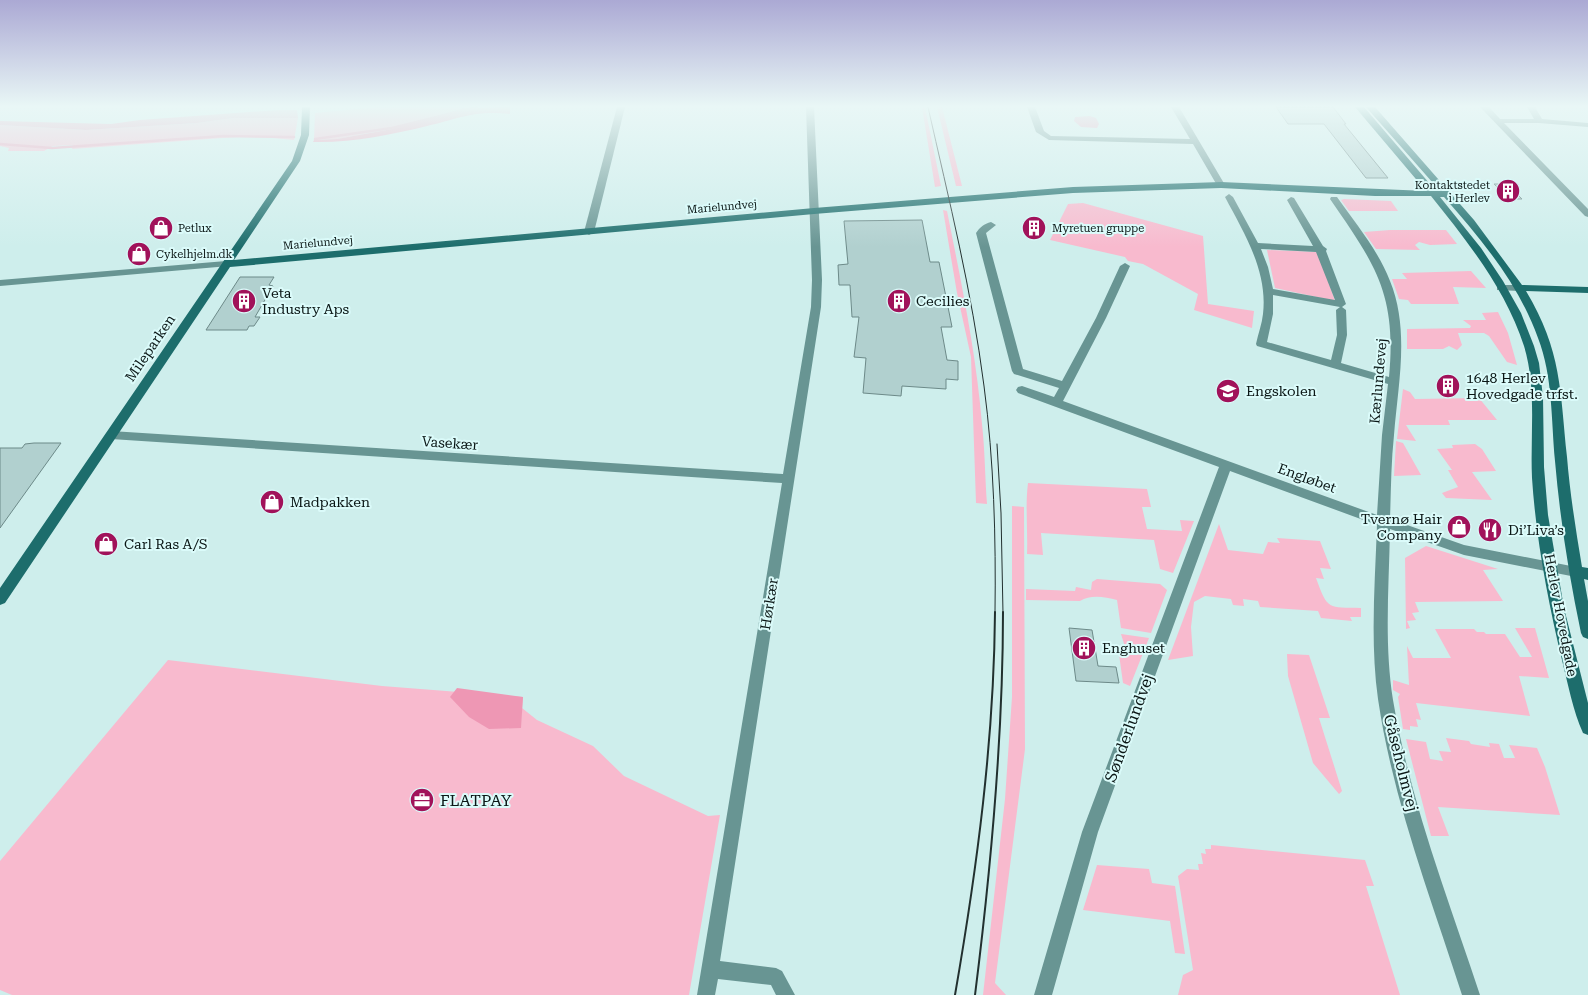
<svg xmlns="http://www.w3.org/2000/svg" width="1588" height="995" font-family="'Roboto Serif',serif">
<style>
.green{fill:#f8bace}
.forest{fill:#ee97b4}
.water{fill:#ef99b6}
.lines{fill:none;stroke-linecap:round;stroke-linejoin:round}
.stream{stroke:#ef99b6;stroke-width:2.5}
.building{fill:#b1d0cf;stroke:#6d8a89}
.street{fill:#689593;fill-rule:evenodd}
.secondary{fill:#1d6d6c;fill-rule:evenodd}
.tram-far1{stroke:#22302f;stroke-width:1}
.tram{stroke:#22302f;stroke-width:2}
.labels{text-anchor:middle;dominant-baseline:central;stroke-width:4;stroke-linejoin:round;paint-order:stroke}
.far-poi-label{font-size:11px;fill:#0a1615;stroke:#dbfbfa;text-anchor:start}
.far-street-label{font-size:11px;fill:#0a1615;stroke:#dbfbfa}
.poi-label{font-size:14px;fill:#0a1615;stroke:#dbfbfa;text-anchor:start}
.street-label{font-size:14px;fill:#0a1615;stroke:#dbfbfa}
.near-street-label{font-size:16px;fill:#0a1615;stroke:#dbfbfa}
.near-poi-label{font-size:16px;fill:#0a1615;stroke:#dbfbfa;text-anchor:start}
</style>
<rect width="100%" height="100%" fill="#ceeeec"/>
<g class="green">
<path d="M379 107H467L392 129 337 139 314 140 315 113Z"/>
<path d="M922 107H925L941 186 935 187Z"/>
<path d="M937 107H942L962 186H956Z"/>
<path d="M273 117 298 118 294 140 250 136 72 149 73 145 53 146 44 151H8L9 148 0 146V125L86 130 197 123 233 118Z"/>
<path d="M1344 199 1391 201 1398 211H1349L1341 200Z"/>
<path d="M1083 203 1203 236 1208 304 1254 311 1252 328 1194 310 1198 294 1143 264 1128 261 1125 257 1050 240 1068 204Z"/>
<path d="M943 210 947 211C961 281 976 352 982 424 985 451 985 478 987 504L976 503 971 357 957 293Z"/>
<path d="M1390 230H1446L1457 244 1430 245 1419 242 1415 245 1420 250 1376 249 1364 232Z"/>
<path d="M1267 250 1318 252 1335 301 1275 288Z"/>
<path d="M1471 271 1486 288 1453 287 1459 304H1411L1408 300 1399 299 1392 279H1407L1402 273Z"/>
<path d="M1498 312 1508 333 1517 365 1507 362 1489 336 1484 333H1458L1462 345 1457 350 1449 346 1443 349H1407V329L1470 328 1471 326 1463 320H1486L1482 313Z"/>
<path d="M1403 389 1410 392 1415 399 1479 398 1497 420H1448L1450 425H1406L1416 441 1397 439Z"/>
<path d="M1396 441 1403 443 1421 475 1394 476Z"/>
<path d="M1475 444 1482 449 1496 471 1472 472 1492 500 1446 498 1442 493 1458 487 1448 470H1452L1437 449 1453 448 1452 445Z"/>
<path d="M1028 483 1147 489 1151 507H1142L1147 529 1182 531 1180 520 1194 521 1173 573 1160 569 1154 540 1041 533 1043 555 1027 554C1028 530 1025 507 1028 483Z"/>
<path d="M1012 506 1024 507 1025 749 995 983 1006 995H983L1005 799 1012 697Z"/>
<path d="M1219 524 1228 550 1263 554 1268 542 1280 543 1277 538 1320 541 1331 569 1320 568 1324 579 1316 578C1328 611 1328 607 1361 608V617H1350L1352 621 1321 618 1318 611 1260 607 1258 601 1243 599 1244 606 1233 605 1231 599 1205 596 1194 602 1191 627 1193 656 1168 660Z"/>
<path d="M1426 546 1498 569 1483 570 1503 601 1415 602 1419 612 1412 613 1416 620 1407 621 1410 628 1406 629 1405 558Z"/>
<path d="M1097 579 1160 584 1167 590 1151 633 1121 628 1117 600C1105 597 1091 594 1080 601L1026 600V589L1075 591 1076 587 1091 590 1092 582Z"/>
<path d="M1515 628H1535L1549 678 1519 676 1530 716 1416 703 1421 720 1416 719 1418 727 1410 726V730L1403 729 1398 697 1400 694 1393 690V680L1409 685 1407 646 1413 658H1451L1435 629H1474L1477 632H1484L1486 634H1505L1520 657H1532Z"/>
<path d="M1121 634 1149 638 1130 686 1123 683 1118 647H1125Z"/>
<path d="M1287 654 1309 655 1330 718H1319L1342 791 1339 794 1313 763 1288 676Z"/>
<path d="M168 660 382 686 523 697 522 708 537 720 593 746 624 776 708 816 720 815 689 995H12L0 990V861Z"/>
<path d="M1446 738 1469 741 1471 744 1490 747 1489 743 1499 744 1504 758H1515L1509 745 1537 748 1545 767 1560 815 1438 807 1449 836H1431L1406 739 1426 742 1430 759 1443 761 1439 751 1451 752Z"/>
<path d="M1211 845 1365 860 1374 886H1366L1400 995H1178L1183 975 1193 970 1178 876 1187 869 1199 870 1198 864H1203L1201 853 1206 854 1205 849H1211Z"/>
<path d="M1097 865 1149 869 1152 883 1175 886 1185 954 1175 953 1170 921 1083 910Z"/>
</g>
<g class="forest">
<path d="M510 107V114C475 110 460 118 427 126 390 135 351 143 313 142L314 140 337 139 392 129 464 108Z"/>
<path d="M278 110H297L298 118H233L197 123 86 130 0 125V121L111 124 140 120Z"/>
<path d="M457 688 523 697 521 728 489 729 469 717 450 697Z"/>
</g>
<path class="water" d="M1090 116 1096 118 1099 124 1097 128 1081 127 1074 121 1075 117Z"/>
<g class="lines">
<g class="stream">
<path d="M315 139 392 128 477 107"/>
<path d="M0 144 52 148 223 136 294 137"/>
</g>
</g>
<g class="building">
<path d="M1276 107H1333L1346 124H1344L1388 178H1366L1324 124H1288Z"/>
<path d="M1494 184H1507L1522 199H1509Z"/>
<path d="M922 220 930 262H939L952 327H941L947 360 958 361V380L946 379V389L902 386 901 396 863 393 866 358 854 357 859 317H852L850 285H839L838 265 848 264 844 221Z"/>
<path d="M240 277H274L269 285 273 286 255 317H260L254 326H249L247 330H206Z"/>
<path d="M34 443H61L0 528V448H22L25 444Z"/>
<path d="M1069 628 1092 630 1098 666 1116 667 1119 683 1076 681Z"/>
</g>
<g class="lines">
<g class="street">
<path d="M617 107H625L594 232 589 235 584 232Z"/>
<path d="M806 107H814L822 280 821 307 720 961 776 968 782 971 795 995H776L771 985 718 979 715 995H697L782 483 111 439 105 435 111 431 783 474 811 307 812 280Z"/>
<path d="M1027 107H1035L1044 131 1051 136 1190 139 1171 107H1179L1225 185 1221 188 1218 187 1193 144 1049 140 1036 132Z"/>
<path d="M1480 107H1489L1500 119H1534L1527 107H1535L1542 119 1588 123V127L1539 123H1504L1588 209V217L1585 216Z"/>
<path d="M1229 194 1233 197 1258 243 1313 246 1287 200 1291 197 1294 198 1323 246 1327 249 1326 251 1346 304 1342 307 1346 310 1347 335 1341 363 1389 377C1397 294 1375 264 1330 199L1331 197H1337C1356 224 1378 250 1390 281 1410 330 1398 384 1394 435 1391 463 1391 491 1390 519L1464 545 1576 567 1581 568 1583 572 1581 576 1576 577 1464 555 1390 529C1389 586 1384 644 1393 700 1410 801 1448 898 1480 995H1462C1431 898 1393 801 1378 699 1370 642 1375 583 1377 525L1230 471 1098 832 1052 995H1034L1082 832 1219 467 1018 393 1016 390 1018 387 1022 386 1054 397 1059 388 1014 374 1012 371 976 233C980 227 984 224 991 222L996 225 986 233 1023 369 1062 381 1096 318 1120 266 1125 263 1130 266 1106 318 1063 401 1377 515 1382 435 1388 384 1257 346 1256 344C1258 334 1262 324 1263 314 1268 271 1244 233 1225 197ZM1261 249 1316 252 1335 300 1273 289 1268 267ZM1273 295 1340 307 1336 310 1337 335 1331 360 1267 342 1273 314Z"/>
<path d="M226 261 231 264 229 266 0 286V280Z"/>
<path d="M1501 285H1520L1525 288 1520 291 1497 290V286Z"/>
</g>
<path class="secondary" d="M302 107H310L309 135 300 161 234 260 814 208 1073 187 1221 182 1426 191 1355 107H1364L1436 191H1440L1366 107H1375L1474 220 1522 285 1588 287V293L1526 291C1562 351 1560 391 1567 457 1570 494 1576 531 1582 567L1588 568V580L1584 579 1588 601V639L1583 637 1581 633C1569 576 1560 519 1555 461 1551 419 1553 377 1538 338 1519 284 1481 239 1444 197H1440L1481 248 1503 281 1521 313 1534 346 1539 363 1543 397 1544 467 1548 515 1564 608 1588 703V735L1583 733C1573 711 1568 684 1562 660 1548 601 1536 539 1532 478 1530 434 1537 389 1524 346 1506 290 1468 242 1431 196H1375L1221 188 1073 193 814 214 230 267 5 603 0 605V588L292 161 301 135Z"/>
<g class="tram-far1">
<path d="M928 107C949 200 972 292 984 386 994 461 996 538 995 613"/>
<path d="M997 444 1001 513 1003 613"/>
</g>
<g class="tram">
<path d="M955 995C977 868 994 741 995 612"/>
<path d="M975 995C991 868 1003 740 1003 612"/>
</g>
</g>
<linearGradient id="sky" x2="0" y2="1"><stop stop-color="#aba9d4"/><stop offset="0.43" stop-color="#e9f7f6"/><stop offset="1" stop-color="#e9f7f6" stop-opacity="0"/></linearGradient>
<rect width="1588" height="247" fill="url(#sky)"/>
<defs>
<g id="building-disc" transform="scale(1.25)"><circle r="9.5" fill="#a1125a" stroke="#dbfbfa"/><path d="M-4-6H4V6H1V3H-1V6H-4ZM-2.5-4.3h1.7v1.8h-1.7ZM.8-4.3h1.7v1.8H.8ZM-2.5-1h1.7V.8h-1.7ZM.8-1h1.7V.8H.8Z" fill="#fff"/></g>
<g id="shop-disc" transform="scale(1.25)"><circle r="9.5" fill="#a1125a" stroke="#dbfbfa"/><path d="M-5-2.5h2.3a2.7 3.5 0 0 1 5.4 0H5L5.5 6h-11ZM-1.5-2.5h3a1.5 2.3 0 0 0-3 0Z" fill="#fff"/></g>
<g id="school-disc" transform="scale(1.25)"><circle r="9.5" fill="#a1125a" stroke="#dbfbfa"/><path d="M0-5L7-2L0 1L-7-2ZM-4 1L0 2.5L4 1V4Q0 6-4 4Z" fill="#fff"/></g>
<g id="restaurant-disc" transform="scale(1.25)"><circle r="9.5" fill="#a1125a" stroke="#dbfbfa"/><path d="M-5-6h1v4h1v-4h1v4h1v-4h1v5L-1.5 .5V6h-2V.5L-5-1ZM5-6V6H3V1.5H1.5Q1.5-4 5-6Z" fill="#fff"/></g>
<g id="office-disc" transform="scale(1.25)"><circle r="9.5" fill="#a1125a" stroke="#dbfbfa"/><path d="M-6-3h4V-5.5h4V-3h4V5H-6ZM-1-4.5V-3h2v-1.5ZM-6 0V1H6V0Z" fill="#fff"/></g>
</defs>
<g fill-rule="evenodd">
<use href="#building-disc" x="1508" y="191"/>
<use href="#shop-disc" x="161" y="228"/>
<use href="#building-disc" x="1034" y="228"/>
<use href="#shop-disc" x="139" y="254"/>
<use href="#building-disc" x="244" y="301"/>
<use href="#building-disc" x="899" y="301"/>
<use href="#building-disc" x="1448" y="386"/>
<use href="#school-disc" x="1228" y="391"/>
<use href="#shop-disc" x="272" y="502"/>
<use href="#shop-disc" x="1459" y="527"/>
<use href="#restaurant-disc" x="1490" y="530"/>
<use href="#shop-disc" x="106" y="544"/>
<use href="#building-disc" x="1084" y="648"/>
<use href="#office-disc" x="422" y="800"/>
</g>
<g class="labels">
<g class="far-poi-label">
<text x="1490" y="185" text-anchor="end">Kontaktstedet<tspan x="1490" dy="13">i Herlev</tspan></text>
<text x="178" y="228">Petlux</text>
<text x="1052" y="228">Myretuen gruppe</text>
<text x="156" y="254">Cykelhjelm.dk</text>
</g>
<g class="far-street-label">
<text transform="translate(722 207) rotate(-5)">Marielundvej</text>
<text transform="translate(318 243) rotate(-5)">Marielundvej</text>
</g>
<g class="poi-label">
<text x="262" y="293">Veta<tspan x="262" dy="16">Industry Aps</tspan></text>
<text x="916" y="301">Cecilies</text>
<text x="1466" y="378">1648 Herlev<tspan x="1466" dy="16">Hovedgade trfst.</tspan></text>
<text x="1246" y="391">Engskolen</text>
<text x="290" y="502">Madpakken</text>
<text x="1442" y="519" text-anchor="end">Tvernø Hair<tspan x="1442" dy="16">Company</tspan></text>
<text x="1508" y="530">Di’Liva’s</text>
<text x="124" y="544">Carl Ras A/S</text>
<text x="1102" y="648">Enghuset</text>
</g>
<g class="street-label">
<text transform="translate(150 348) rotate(-56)">Mileparken</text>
<text transform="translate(1378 381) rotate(-85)">Kærlundevej</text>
<text transform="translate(450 443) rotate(4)">Vasekær</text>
<text transform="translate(1307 478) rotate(20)">Engløbet</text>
<text transform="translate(769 604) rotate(-81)">Hørkær</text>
<text transform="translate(1561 615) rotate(79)">Herlev Hovedgade</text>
</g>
<g class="near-street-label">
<text transform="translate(1129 728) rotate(-70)">Sønderlundvej</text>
<text transform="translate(1401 763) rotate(76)">Gåseholmvej</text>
</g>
<g class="near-poi-label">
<text x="440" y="800">FLATPAY</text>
</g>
</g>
</svg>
